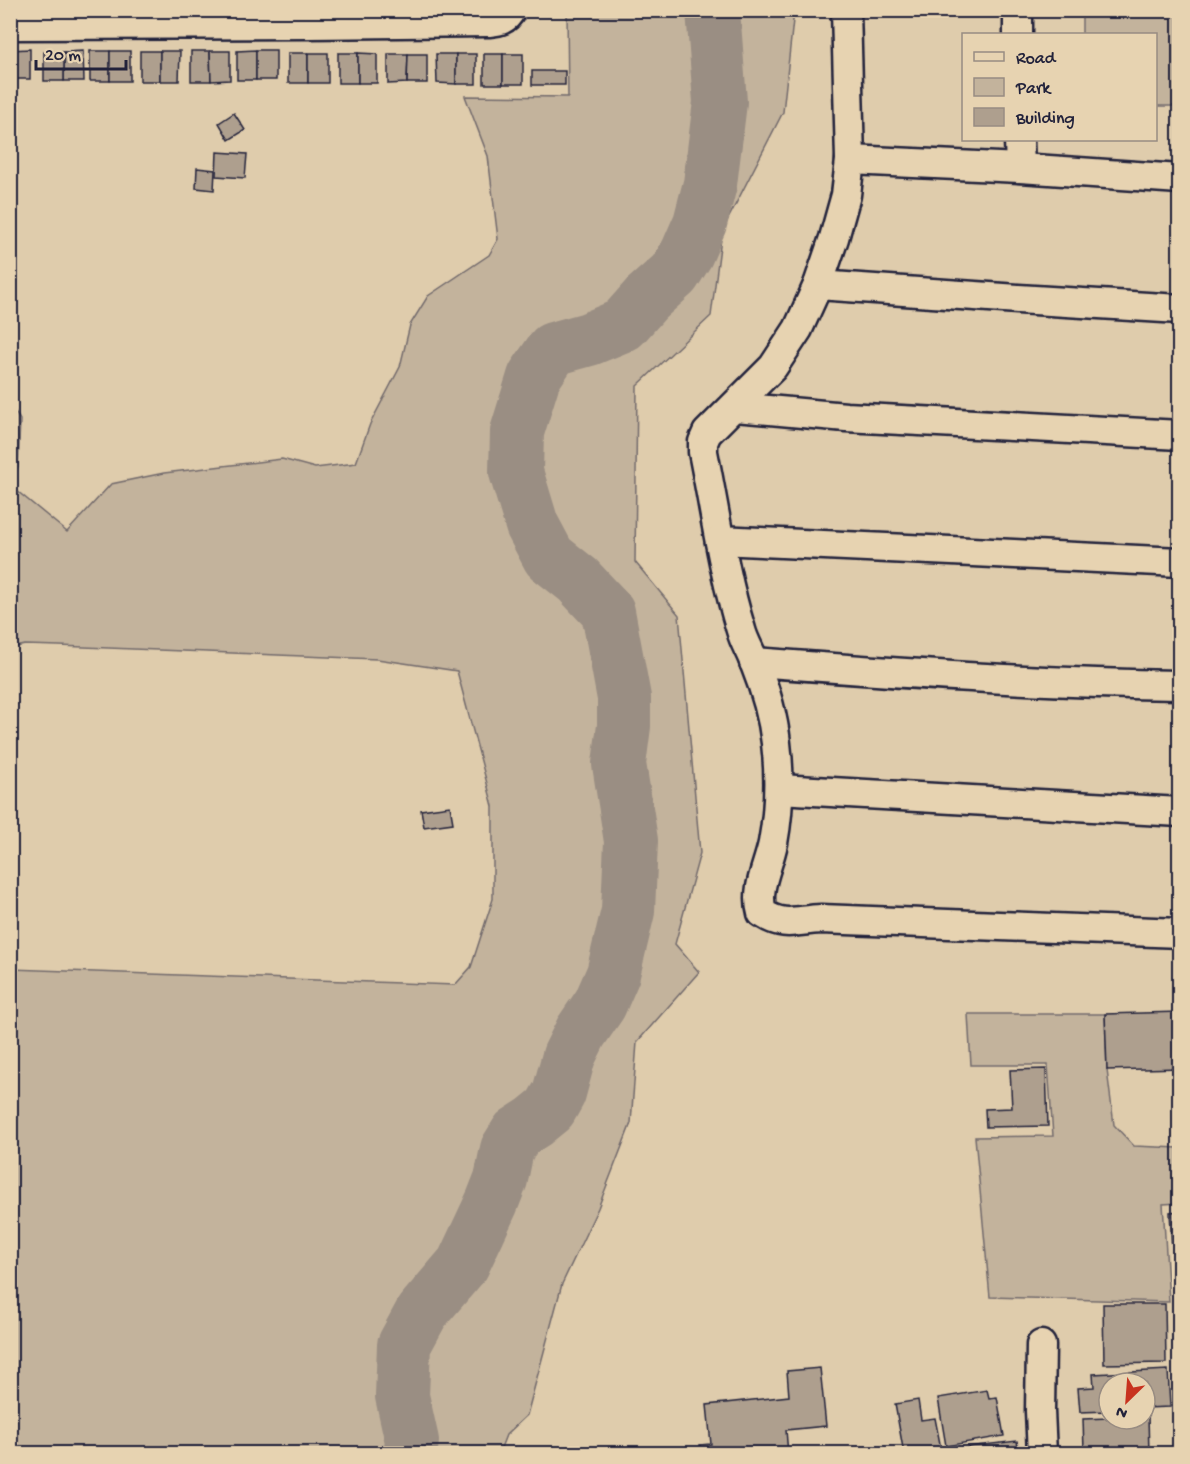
<svg xmlns="http://www.w3.org/2000/svg" width="1190" height="1464" font-family="'Gochi Hand',sans-serif">
<style>
.green{fill:#c3b39c;stroke:#726a6c;stroke-width:1.5}
.lines{fill:none;stroke-linecap:round;stroke-linejoin:round}
.river{stroke:#9a8e83;stroke-width:54}
.building{fill:#ae9f8e;stroke:#22223b;stroke-width:1.5}
.street-casing{stroke:#22223b;stroke-width:33}
.street{stroke:#e7d3b1;stroke-width:28}
</style>
<rect width="100%" height="100%" fill="#dfccac"/>
<filter id="ink" filterUnits="userSpaceOnUse"><feTurbulence type="fractalNoise" baseFrequency=".0167" numOctaves="2"/><feDisplacementMap in="SourceGraphic" scale="12" xChannelSelector="R" yChannelSelector="G"/><feConvolveMatrix kernelMatrix="1 2 1 2 8 2 1 2 1" color-interpolation-filters="sRGB"/></filter>
<g filter="url(#ink)">
<g class="green">
<path d="M567 11H794L783 112 722 231 711 316 637 386 635 562 679 615 700 853 675 944 699 972 637 1042 631 1123 598 1208 562 1284 527 1415 506 1435 499 1453H11V969L455 985 471 967 493 899V806L457 671 377 659 59 646 25 645 11 648V405L20 420 18 466 11 486 67 532 111 484 164 473 282 459 315 468 356 463 370 424 400 367 410 325 428 296 489 255 498 239 488 156 465 96 568 97Z"/>
<path d="M1082 11H1179V106H1156V34H1082Z"/>
<path d="M968 1014H1105L1107 1070 1114 1125 1134 1146 1179 1148V1203L1163 1204 1169 1302 990 1297 975 1137 1053 1136 1048 1065H971Z"/>
</g>
<g class="lines">
<path class="river" d="M410 1454 412 1441 402 1396 404 1345 422 1312 463 1264 492 1202 501 1179 507 1149 517 1133 534 1122 550 1109 559 1093 569 1056 581 1032 600 1004 613 974 628 911 631 841 619 764 624 726V698L608 612 578 580 549 557 532 525 516 472 517 432 534 377 553 349 589 339 623 325 646 299 674 274 687 253 700 223 710 184 720 102 713 10"/>
</g>
<g class="building">
<path d="M30 49V79H11L10 50Z"/>
<path d="M256 50V80H237V51Z"/>
<rect x="256" y="50" width="20" height="30"/>
<path d="M83 51 84 81H64V52Z"/>
<rect x="90" y="51" width="20" height="30"/>
<rect x="110" y="51" width="20" height="30"/>
<rect x="140" y="51" width="20" height="30"/>
<path d="M160 51H180L179 81H160Z"/>
<path d="M191 51H210L211 81H191Z"/>
<path d="M210 51H230V80L211 81Z"/>
<rect x="44" y="52" width="20" height="29"/>
<rect x="288" y="53" width="20" height="30"/>
<rect x="308" y="53" width="20" height="30"/>
<rect x="338" y="53" width="20" height="30"/>
<path d="M358 53 377 54V83H358Z"/>
<path d="M388 54H408L407 83 388 84Z"/>
<path d="M408 54H427V83H407Z"/>
<path d="M436 54H456V84L437 83Z"/>
<rect x="456" y="54" width="20" height="30"/>
<rect x="484" y="54" width="19" height="30"/>
<rect x="503" y="54" width="20" height="30"/>
<rect x="532" y="71" width="33" height="14"/>
<path d="M234 113 245 130 229 140 219 123Z"/>
<path d="M217 152 247 154 245 178 216 176Z"/>
<path d="M197 168 215 170 214 190 196 188Z"/>
<path d="M450 806 453 823 424 827 421 810Z"/>
<path d="M1180 1012V1068L1107 1070 1105 1014Z"/>
<path d="M1046 1069 1048 1126 986 1127 985 1109 1012 1108 1010 1070Z"/>
<path d="M1180 1211V1266L1173 1267 1170 1212Z"/>
<path d="M1177 1274H1180V1305H1178Z"/>
<path d="M1103 1304H1165L1166 1363 1104 1364Z"/>
<path d="M820 1368 826 1426 786 1430 788 1454H701L700 1445 711 1444 707 1405 789 1396 787 1371Z"/>
<path d="M1168 1370 1170 1407 1145 1408V1383H1109V1411L1080 1412 1078 1388 1094 1387 1093 1374Z"/>
<path d="M987 1390 989 1398 997 1397 1004 1436 946 1446 938 1398Z"/>
<path d="M918 1400 921 1420 935 1418 942 1454H904L895 1404Z"/>
<path d="M1145 1416H1148L1149 1454H1091V1450H1084L1083 1419 1109 1418V1419H1145Z"/>
<path d="M1017 1441 1019 1454H969L968 1447Z"/>
</g>
<g class="lines">
<g class="street-casing">
<g id="street">
<path d="M846 10 850 160 846 195 834 238 818 285 798 329 773 367 707 433 703 442V452C715 511 723 572 741 630 744 642 751 652 755 664 765 689 773 716 776 743 780 776 779 810 773 843 768 868 755 888 762 913 785 928 796 920 821 919L1180 933"/>
<path d="M1018 10V34"/>
<path d="M10 25 309 24 489 22C499 21 506 20 511 10"/>
<path d="M1019 140 1020 168"/>
<path d="M850 160 1020 168 1180 179"/>
<path d="M818 285 1018 299 1180 309"/>
<path d="M735 407 846 417 1180 435"/>
<path d="M720 540 1180 562"/>
<path d="M754 662C896 673 1038 683 1180 685"/>
<path d="M779 789 1180 812"/>
<path d="M1041 1345 1040 1411 1042 1454"/>
</g>
</g>
<use href="#street" class="street"/>
</g>
</g>
<rect width="1190" height="1464" fill="none" stroke="#e7d3b1" stroke-width="36"/>
<rect x="18" y="18" width="1154" height="1428" fill="none" stroke="#22223b" stroke-width="2" filter="url(#ink)"/>
<rect x="962" y="33" width="195" height="108" fill="#e7d3b1" stroke="#988c82" stroke-width="1.5"/>
<rect x="974" y="52" width="30" height="9" fill="#e7d3b1" stroke="#988c82" stroke-width="1.5"/>
<text x="1016" y="63" font-size="18" fill="#22223b">Road</text>
<rect x="974" y="78" width="30" height="18" fill="#c3b39c" stroke="#988c82" stroke-width="1.5"/>
<text x="1016" y="93" font-size="18" fill="#22223b">Park</text>
<rect x="974" y="108" width="30" height="18" fill="#ae9f8e" stroke="#988c82" stroke-width="1.5"/>
<text x="1016" y="123" font-size="18" fill="#22223b">Building</text>
<g transform="translate(1127 1401) rotate(205)"><circle r="28" fill="#e7d3b1" stroke="#988c82" stroke-width="1.5"/>
<path d="M0-4.5L10 22L0 15L-10 22Z" fill="#c8321e"/>
<text y="-9" font-size="16" font-weight="bold" text-anchor="middle" fill="#22223b">N</text>
</g>
<path d="M36 60v9h90v-9" fill="none" stroke="#22223b" stroke-width="3"/>
<text x="45" y="60" font-size="18" fill="#22223b" stroke="#e7d3b1" stroke-width="4.5" paint-order="stroke">20 m</text>
</svg>
